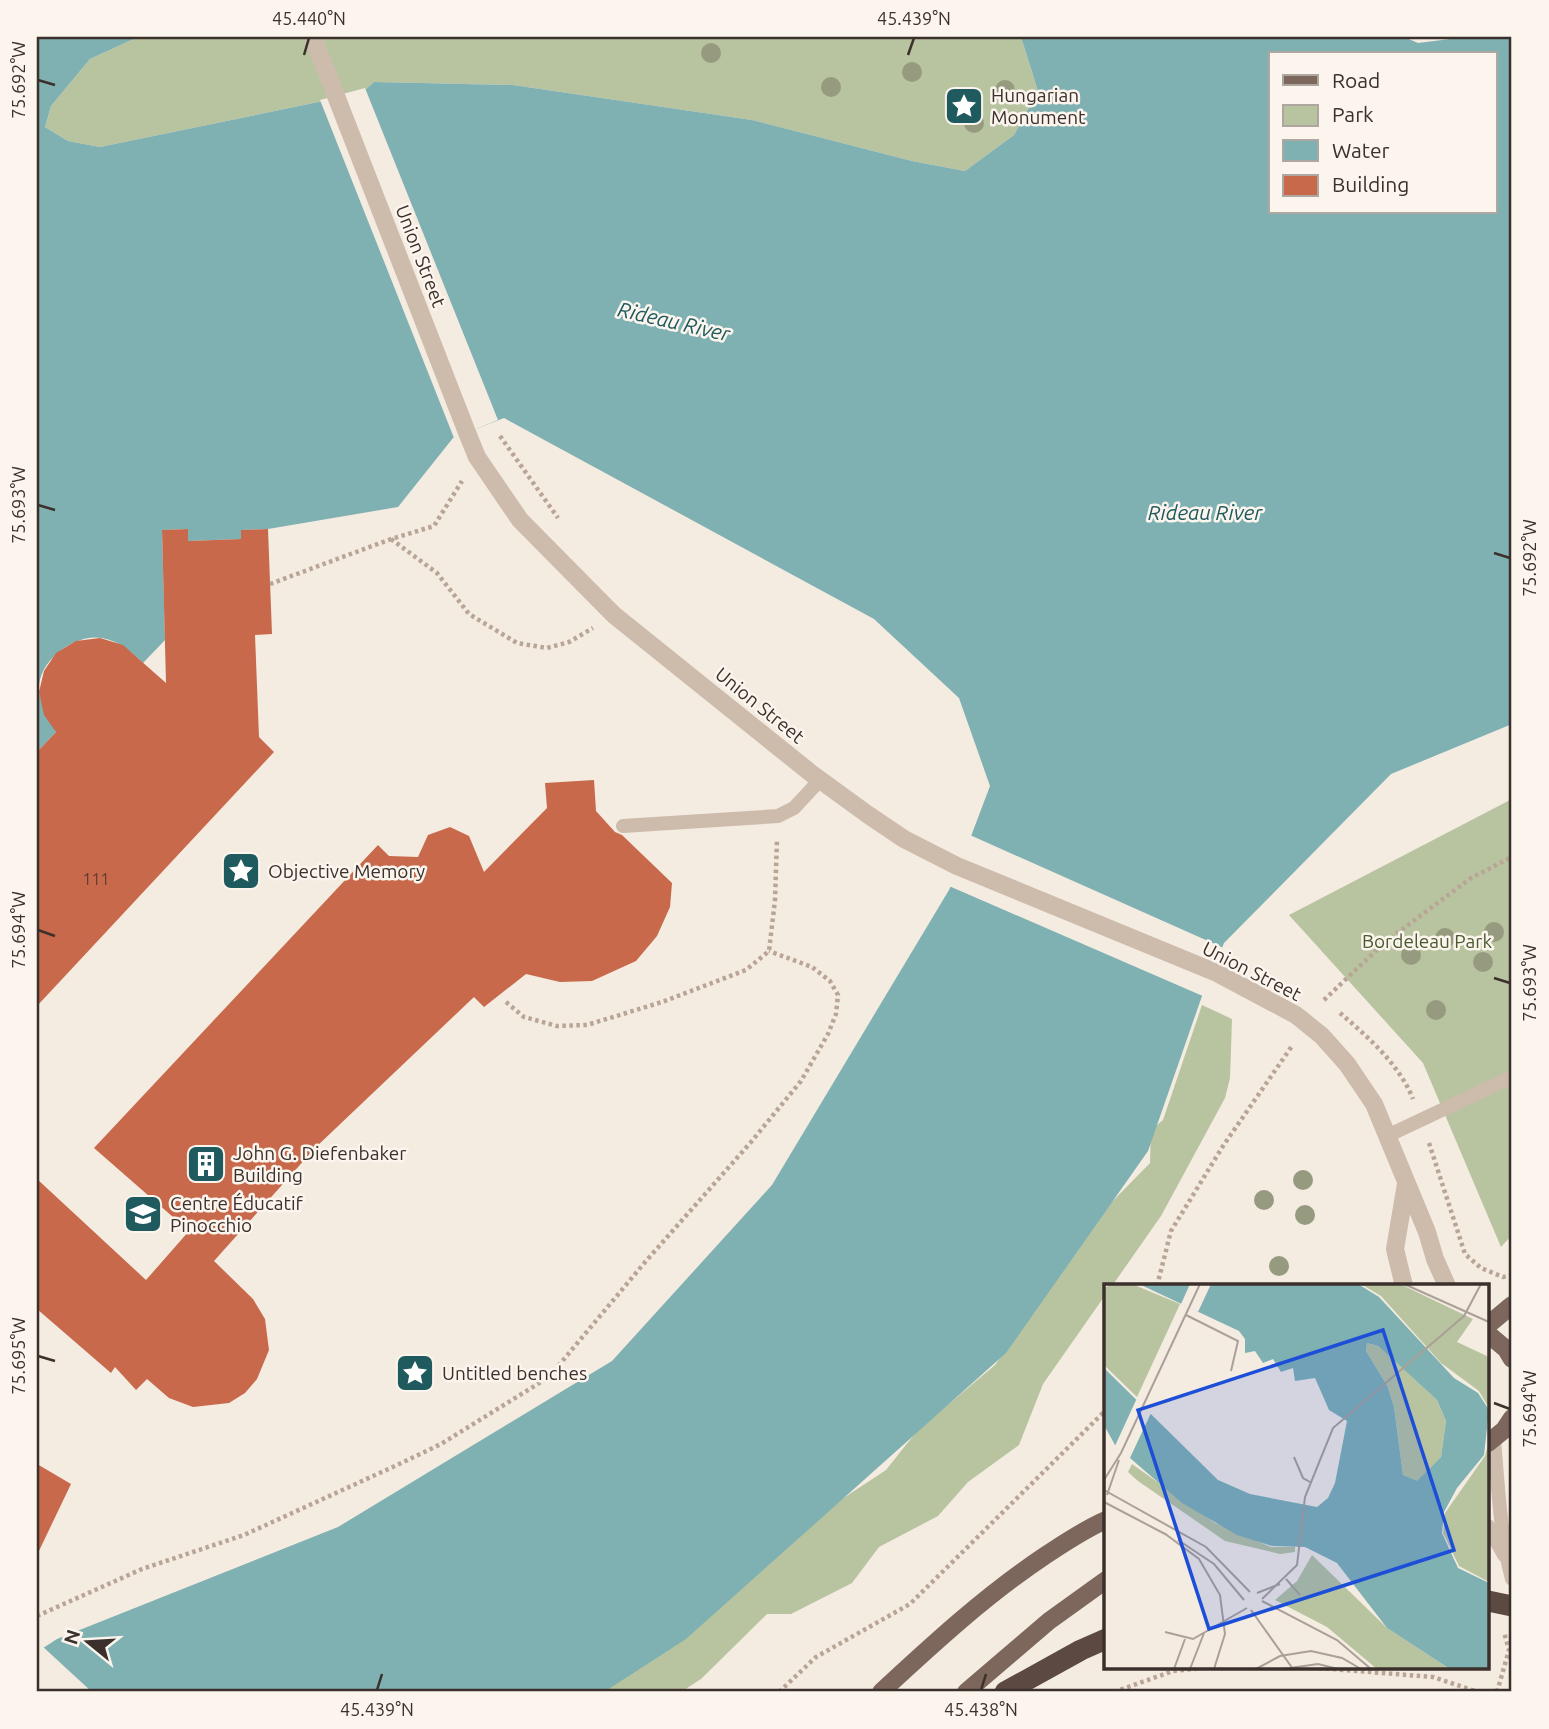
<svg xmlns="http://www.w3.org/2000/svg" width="1549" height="1729" font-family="Ubuntu,sans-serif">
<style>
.green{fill:#b8c4a0}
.water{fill:#7fb0b2;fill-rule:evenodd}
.pier{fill:#f4ebe1}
.building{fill:#c8694b}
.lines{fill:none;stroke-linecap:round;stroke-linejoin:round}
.path{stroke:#b9a596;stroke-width:4.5;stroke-dasharray:3.5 3.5;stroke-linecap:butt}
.service{stroke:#cdbbac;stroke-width:14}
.minor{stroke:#cdbbac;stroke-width:18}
.primary{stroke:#7d675c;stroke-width:18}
.motorway{stroke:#5c4a42;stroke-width:21}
.tree{fill:#969b7f}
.ticks{fill:none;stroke:#3b302b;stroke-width:2.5}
.labels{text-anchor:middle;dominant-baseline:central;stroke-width:5;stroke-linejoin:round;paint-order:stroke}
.number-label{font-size:16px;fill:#5e3e33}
.poi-label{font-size:19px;fill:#3b302b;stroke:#fbf5ee;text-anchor:start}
.street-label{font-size:19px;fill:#3b302b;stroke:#fbf5ee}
.park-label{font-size:19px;fill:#4a5a2e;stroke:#fbf5ee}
.water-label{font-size:21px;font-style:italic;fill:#1f5a5e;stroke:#fbf5ee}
.inset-road{fill:none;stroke:#aaa098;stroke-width:2}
.view{fill:#1d4ed8;fill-opacity:0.15;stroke:#1d4ed8;stroke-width:3.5}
.inset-edge{fill:none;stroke:#3b302b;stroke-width:3.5}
.neatline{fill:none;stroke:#3b302b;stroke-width:2.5}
.ticks-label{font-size:18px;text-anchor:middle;fill:#3b302b}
</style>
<rect width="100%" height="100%" fill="#f4ebe1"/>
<g class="green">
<path d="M138 37H1021L1038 91 1014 135 965 171 912 161 752 120 513 85 374 82 364 91 338 98 100 147 68 141 45 127 51 106 90 59Z"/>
<path d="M1512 799V1235L1501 1247 1423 1063 1289 915Z"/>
<path d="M1202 1005 1232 1019 1230 1078 1225 1098 1161 1216 1112 1286H1106V1294L1043 1384 1019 1445 968 1482 938 1516 879 1547 852 1583 791 1614H767L701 1679 681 1692H576L751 1559 886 1470 917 1431 995 1365 1105 1209 1150 1163 1151 1130 1163 1120Z"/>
</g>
<path class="water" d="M37 37H138L90 59 51 106 45 127 68 141 100 147 338 98 364 91 374 82 513 85 752 120 912 161 965 171 1014 135 1038 91 1021 37H1404L1418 43 1466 37H1512V724L1391 774 1224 943 1202 996 1148 1151 1006 1353 686 1639 604 1692H37V1652L57 1639 338 1527 612 1361 772 1185 949 890 959 868 990 786 959 698 874 619 504 418 453 438 398 507 268 529 241 530V539L188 541V529L162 530 165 640 143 663C130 651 119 641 102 638 74 633 36 662 39 692 41 704 51 720 56 732L37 752ZM1271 54H1495V212H1271Z"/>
<g class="pier">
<path d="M365 88 498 420 454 438 320 100Z"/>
<path d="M970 835 1226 949 1205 997 949 886Z"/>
<path d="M41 1645 92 1692H37V1648Z"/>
</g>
<g class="building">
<path d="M188 529V541L241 539V530L268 529 272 634 255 635 259 737 274 752 37 1006V752L56 732 44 715 39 692 44 671 56 653 76 641 100 638 123 645 166 683 162 530Z"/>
<path d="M594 780 596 811 615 832 622 835 672 883 670 907 657 936 636 961 592 981 560 982 526 974 484 1007 474 997 316 1147 214 1261 253 1299 265 1319 269 1350 257 1379 245 1393 229 1403 193 1407 169 1398 147 1379 136 1390 115 1367 111 1373 37 1309V1179L146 1280 189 1231 94 1148 378 845 389 856 418 857 428 835 450 827 469 836 484 872 547 808 545 783Z"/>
<path d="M37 1464 71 1484 37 1555Z"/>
</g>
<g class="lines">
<g class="path">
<path d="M500 436 558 518"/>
<path d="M391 539 437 573 469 614 517 643 547 648 569 642 593 628"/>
<path d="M270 584 391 539 434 526 462 481"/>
<path d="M1324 1000 1384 943 1471 878 1512 857"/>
<path d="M506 1002 524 1017 557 1026 587 1025 662 1002 746 970 769 951 775 900 777 839"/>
<path d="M1340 1013C1368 1037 1399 1064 1413 1099"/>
<path d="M1429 1143 1465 1254 1481 1268 1503 1277 1512 1275"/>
<path d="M1157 1286 1171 1231 1223 1146 1292 1046"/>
<path d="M37 1616 142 1569 244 1535 395 1466 441 1444 549 1377 646 1261 751 1142 801 1081 828 1034 836 1014 838 995 830 981 812 967 769 951"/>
<path d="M1319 1668 1433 1677 1478 1692"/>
<path d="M779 1692 816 1657 910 1604 1106 1410"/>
<path d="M1114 1692 1173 1671 1204 1668"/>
<path d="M1497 1692 1509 1650 1504 1632"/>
</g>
<g class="service">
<path d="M623 826 778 816 794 808 820 780"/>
<path d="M1389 1135 1512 1077"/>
<path d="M1494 1439C1498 1486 1500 1534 1512 1579"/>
<path d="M1488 1526 1504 1555"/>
</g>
<g class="minor">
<path d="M313 37 468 435 477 457 520 520 614 615 812 774 867 814 904 839 957 866 1217 973 1296 1015 1322 1036 1347 1064 1374 1104 1427 1232 1435 1259 1447 1286"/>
<path d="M1404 1286 1395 1249 1406 1184"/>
</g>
<g class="primary">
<path d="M1488 1325 1512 1305"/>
<path d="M1488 1334 1506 1349 1512 1359"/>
<path d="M1488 1443 1504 1430 1512 1418"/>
<path d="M881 1692C934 1643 986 1595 1046 1555 1066 1542 1085 1529 1106 1520"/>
<path d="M966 1692 1049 1621 1106 1580"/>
</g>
<g class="motorway">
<path d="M1488 1601 1512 1606"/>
<path d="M1005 1692 1081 1650 1106 1639"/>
</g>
</g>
<g class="tree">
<circle cx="711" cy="53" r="10"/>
<circle cx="912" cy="72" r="10"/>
<circle cx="831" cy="87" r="10"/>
<circle cx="1005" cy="90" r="10"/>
<circle cx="974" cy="123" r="10"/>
<circle cx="1494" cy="932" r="10"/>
<circle cx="1445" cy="938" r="10"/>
<circle cx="1411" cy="955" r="10"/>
<circle cx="1483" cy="962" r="10"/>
<circle cx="1436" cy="1010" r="10"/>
<circle cx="1303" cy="1180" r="10"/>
<circle cx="1264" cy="1200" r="10"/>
<circle cx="1305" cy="1215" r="10"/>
<circle cx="1279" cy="1266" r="10"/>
</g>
<path class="ticks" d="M304 55 309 38M908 55 914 38M38 80 55 85M38 505 55 510M1494 553 1510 558M38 930 55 936M1494 978 1510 983M38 1356 55 1361M1494 1403 1510 1409M377 1690 382 1674M981 1690 986 1674"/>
<defs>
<g id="sight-square" transform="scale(2.0125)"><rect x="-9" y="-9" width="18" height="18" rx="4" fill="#1f5a5e" stroke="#fbf5ee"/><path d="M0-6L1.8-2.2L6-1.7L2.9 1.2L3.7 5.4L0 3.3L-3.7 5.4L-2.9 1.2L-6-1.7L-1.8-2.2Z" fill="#fff"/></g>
<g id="building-square" transform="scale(2.0125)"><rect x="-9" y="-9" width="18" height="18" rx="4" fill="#1f5a5e" stroke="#fbf5ee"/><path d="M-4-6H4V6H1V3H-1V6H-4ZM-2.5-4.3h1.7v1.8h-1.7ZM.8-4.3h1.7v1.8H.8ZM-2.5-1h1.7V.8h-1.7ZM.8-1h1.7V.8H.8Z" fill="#fff"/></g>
<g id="school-square" transform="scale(2.0125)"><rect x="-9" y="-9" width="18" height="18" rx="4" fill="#1f5a5e" stroke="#fbf5ee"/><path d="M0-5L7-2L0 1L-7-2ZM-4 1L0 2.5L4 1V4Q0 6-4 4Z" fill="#fff"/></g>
</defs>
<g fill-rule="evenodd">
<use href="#sight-square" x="964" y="106"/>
<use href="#sight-square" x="241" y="871"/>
<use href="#building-square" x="206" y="1164"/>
<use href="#school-square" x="143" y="1214"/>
<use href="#sight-square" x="415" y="1373"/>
</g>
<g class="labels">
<g class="number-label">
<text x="96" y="879">111</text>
</g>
<g class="poi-label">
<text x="991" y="95">Hungarian<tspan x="991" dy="22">Monument</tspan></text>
<text x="268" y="871">Objective Memory</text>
<text x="233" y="1153">John G. Diefenbaker<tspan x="233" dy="22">Building</tspan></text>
<text x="170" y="1203">Centre Éducatif<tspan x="170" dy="22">Pinocchio</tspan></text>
<text x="442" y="1373">Untitled benches</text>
</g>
<g class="street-label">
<text transform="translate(421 256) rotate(69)">Union Street</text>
<text transform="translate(760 705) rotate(39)">Union Street</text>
<text transform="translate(1252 971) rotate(27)">Union Street</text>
</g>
<g class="park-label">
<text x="1427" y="941">Bordeleau Park</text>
</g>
<g class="water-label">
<text transform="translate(674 321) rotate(13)">Rideau River</text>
<text x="1205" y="512">Rideau River</text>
</g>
</g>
<g transform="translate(1104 1284)">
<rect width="385" height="385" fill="#f4ebe1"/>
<path d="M9 0H28L76 20 33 113 0 81V4ZM257 0H296L369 35 353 58 385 73V124L375 107 337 79 277 12ZM263 59 274 62 333 116 342 137 337 173 313 198 299 191 290 123 284 103 262 67ZM385 157V298L355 282 339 249 341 229 381 172ZM28 180 111 239 167 263H191V268L176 270 121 257 34 197 24 188ZM208 271 283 344 346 385H273L223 343 171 316 193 297Z" fill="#b8c4a0"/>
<path d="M35 0H254L275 13 350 94 374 109 385 126 380 171 353 204 340 228 338 249 354 284 385 299V385H346L283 344 233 279 201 263 168 262 133 251 78 219 11 161 0 141V84L114 196 146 210 213 223 224 214 231 199 243 137 225 126 211 94 191 97 189 84 177 88 169 75 159 79 151 67 141 69V55L135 47ZM263 59 274 62 333 116 342 137 337 173 313 197 299 191 290 123 284 103 262 67Z" fill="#7fb0b2" fill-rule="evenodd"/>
<path d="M86 0H107L94 28 77 20ZM33 114 48 127 25 176 10 164Z" fill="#f4ebe1"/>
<path class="inset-road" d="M300 0 385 38M82 31 134 57 127 87M190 173 199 194 206 198M0 196 17 169 96 0M0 206 102 263 146 308M3 211 15 176M0 218 63 251M60 249 95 275 116 311 121 350 110 385M74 256 110 280 140 316M182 295 196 311M153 309 176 300M158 315 193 281 201 213 229 144 360 32 377 0M158 317 233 356 267 385M147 326 189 385M61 348 89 355 143 324M70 385 81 355M86 385 100 349M152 385 176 372 207 367 238 374 257 385M179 385 214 380 234 385"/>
<path class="view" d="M279 46 350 266 105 345 34 126Z"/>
<rect width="385" height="385" class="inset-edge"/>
</g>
<rect width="1549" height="1729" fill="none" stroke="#fbf5ee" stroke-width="77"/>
<rect x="1269" y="52" width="228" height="161" fill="#fbf5ee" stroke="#aea6a0" stroke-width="2"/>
<rect x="1283" y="75" width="35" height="10" fill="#7d675c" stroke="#aea6a0" stroke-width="2"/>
<text x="1332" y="88" font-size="21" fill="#3b302b">Road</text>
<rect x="1283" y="105" width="35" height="21" fill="#b8c4a0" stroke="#aea6a0" stroke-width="2"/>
<text x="1332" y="122" font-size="21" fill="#3b302b">Park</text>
<rect x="1283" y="140" width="35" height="21" fill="#7fb0b2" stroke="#aea6a0" stroke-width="2"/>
<text x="1332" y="158" font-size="21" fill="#3b302b">Water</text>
<rect x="1283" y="175" width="35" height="21" fill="#c8694b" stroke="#aea6a0" stroke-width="2"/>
<text x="1332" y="192" font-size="21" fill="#3b302b">Building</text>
<g transform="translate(88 1642) rotate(288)" stroke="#fbf5ee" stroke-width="5" paint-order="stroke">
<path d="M0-5L12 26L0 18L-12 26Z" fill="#3b302b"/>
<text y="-10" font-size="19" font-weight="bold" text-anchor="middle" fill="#3b302b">N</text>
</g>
<rect x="38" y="38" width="1472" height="1652" class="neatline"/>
<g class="ticks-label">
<text x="309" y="25">45.440°N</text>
<text x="914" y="25">45.439°N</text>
<text transform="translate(19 80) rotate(-90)" y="6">75.692°W</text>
<text transform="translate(19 505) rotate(-90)" y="6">75.693°W</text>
<text transform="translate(1530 558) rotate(-90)" y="6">75.692°W</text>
<text transform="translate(19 930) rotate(-90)" y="6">75.694°W</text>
<text transform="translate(1530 983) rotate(-90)" y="6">75.693°W</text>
<text transform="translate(19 1356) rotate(-90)" y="6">75.695°W</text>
<text transform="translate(1530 1409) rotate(-90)" y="6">75.694°W</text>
<text x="377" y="1716">45.439°N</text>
<text x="981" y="1716">45.438°N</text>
</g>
</svg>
